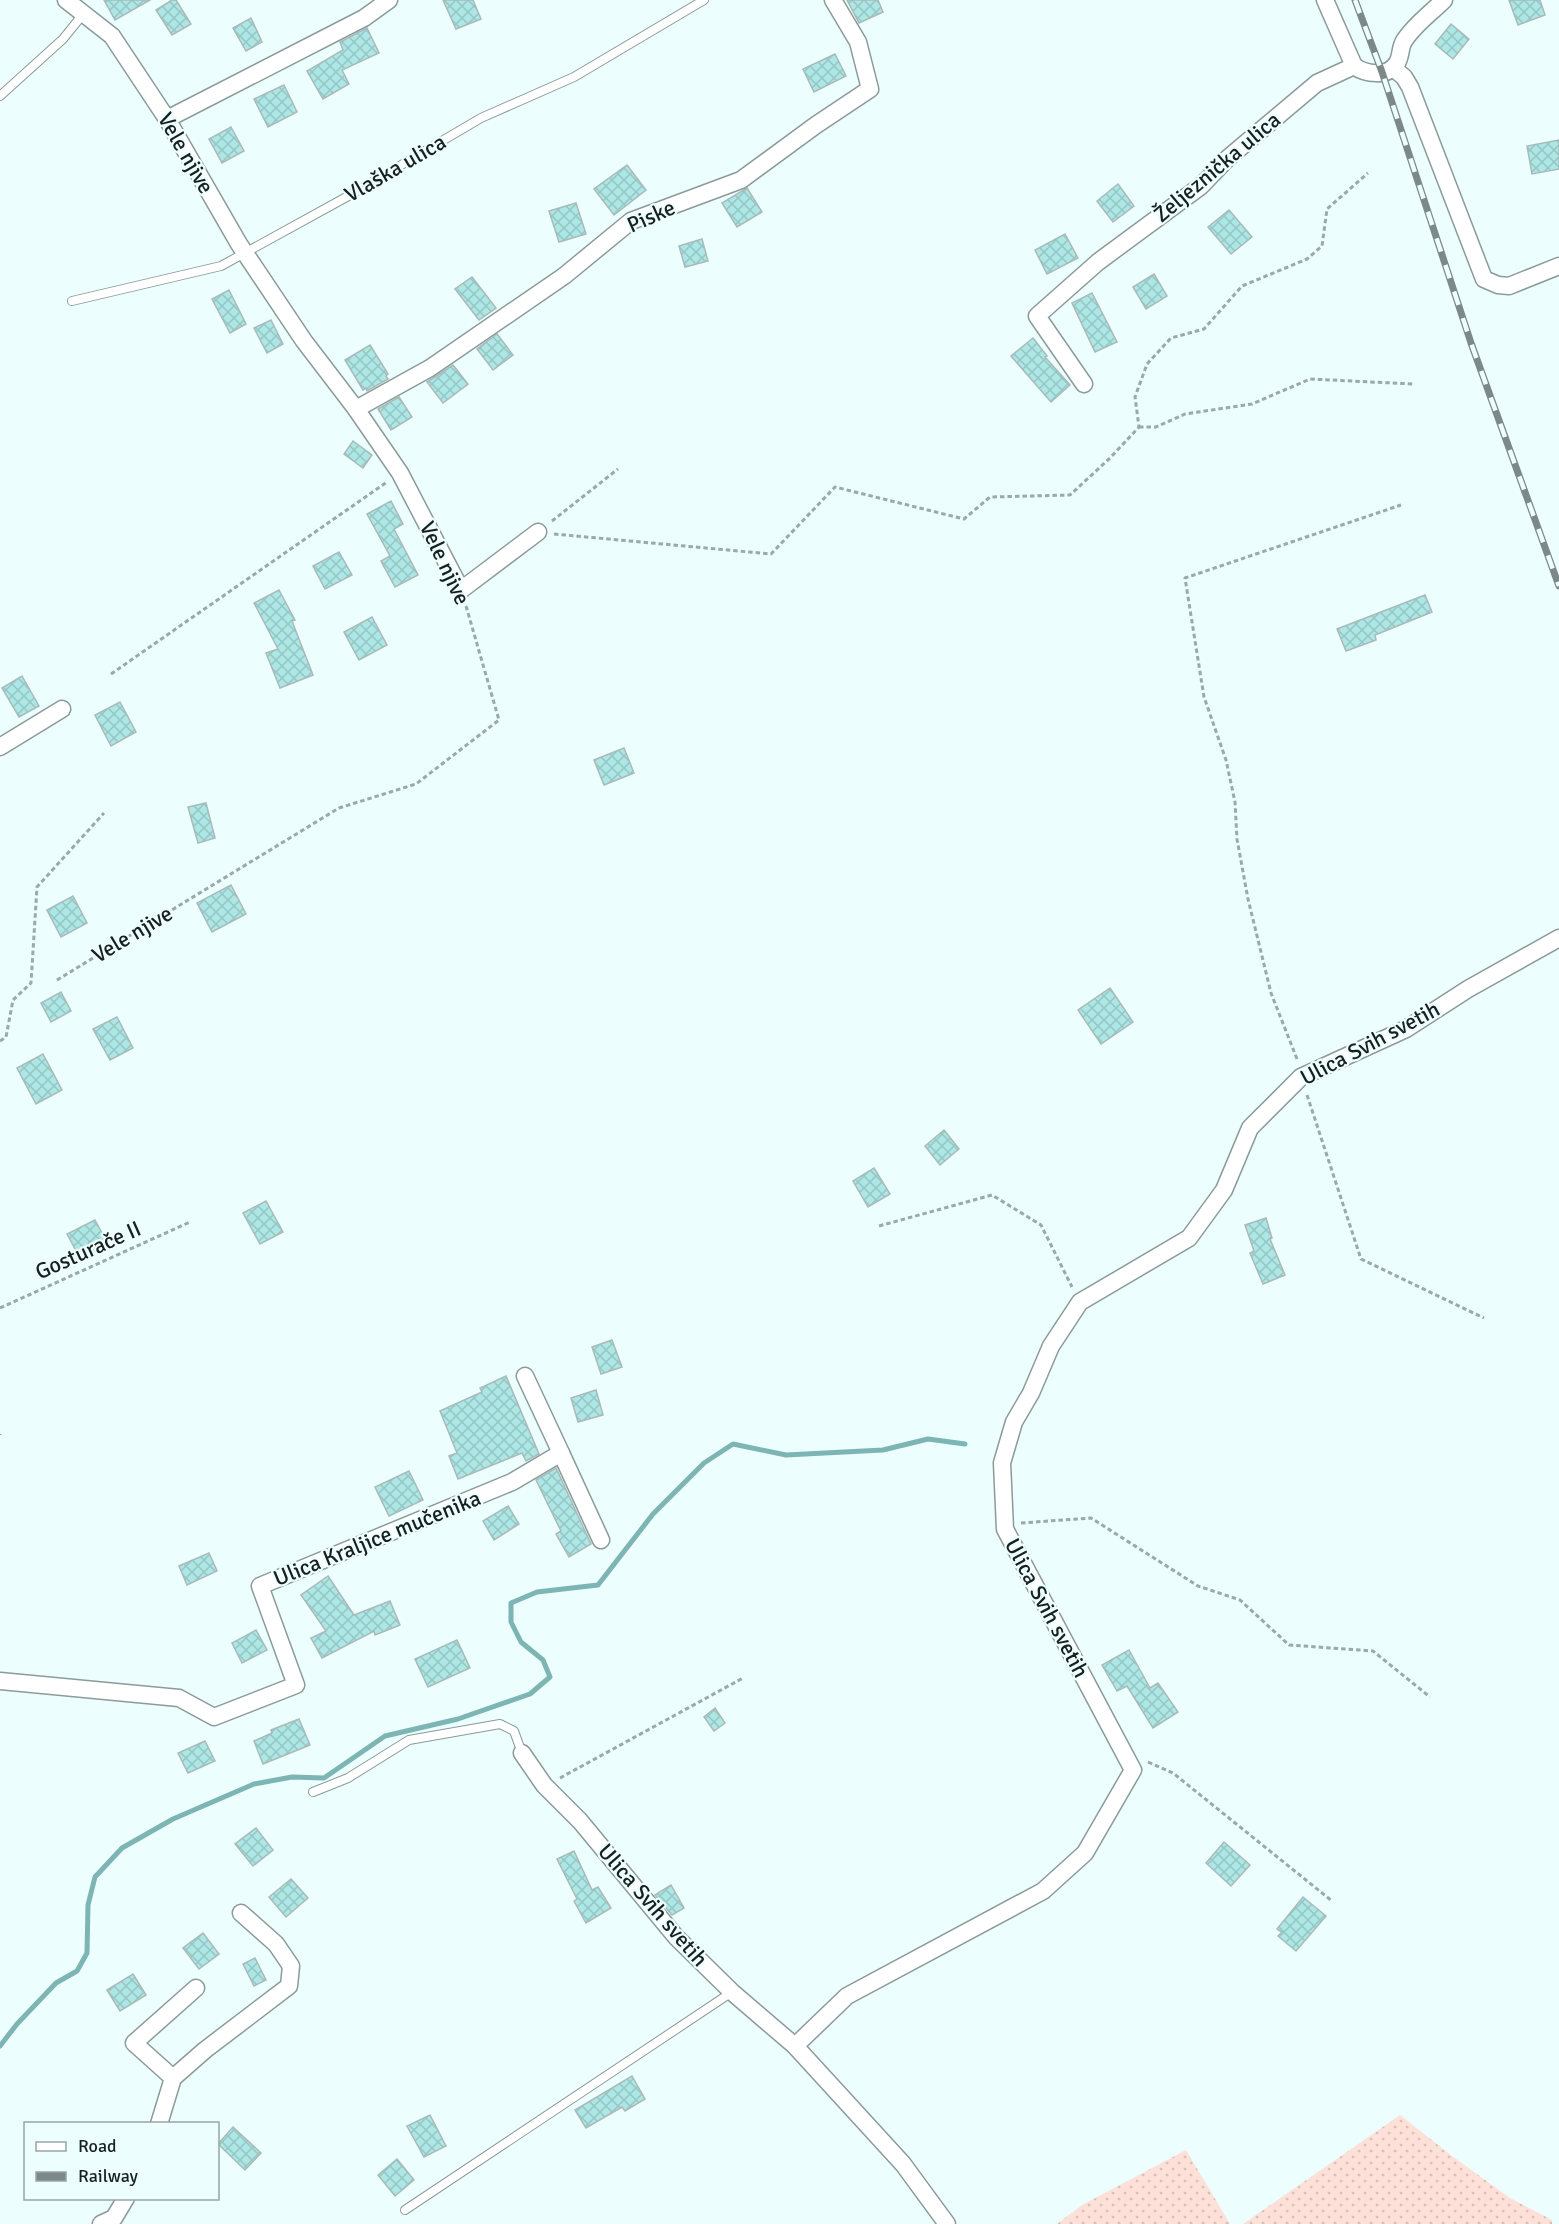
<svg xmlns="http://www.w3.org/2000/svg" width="1559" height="2224" font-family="Signika,sans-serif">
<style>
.grass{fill:url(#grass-dots)}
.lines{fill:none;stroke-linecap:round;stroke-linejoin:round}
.stream{stroke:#7db5b4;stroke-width:5}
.building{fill:url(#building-cross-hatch);stroke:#a9bab9;stroke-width:1.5}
.service-casing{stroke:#8b9b9a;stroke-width:10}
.minor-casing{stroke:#8b9b9a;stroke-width:19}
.path{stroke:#9ba9a8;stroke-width:3;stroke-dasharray:4.5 3;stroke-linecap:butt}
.service{stroke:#fff;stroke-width:8}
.minor{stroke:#fff;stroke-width:16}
.rail-casing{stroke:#7d8988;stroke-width:7}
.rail{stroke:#ecfefd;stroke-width:4.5;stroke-dasharray:14;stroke-linecap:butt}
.labels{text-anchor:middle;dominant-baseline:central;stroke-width:4.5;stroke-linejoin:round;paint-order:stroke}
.street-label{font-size:22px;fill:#191f1f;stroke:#ecfefd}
</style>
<defs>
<pattern id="grass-dots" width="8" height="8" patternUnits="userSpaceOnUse" patternTransform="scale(1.5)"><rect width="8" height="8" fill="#fde0d8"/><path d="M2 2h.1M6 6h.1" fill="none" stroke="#d8c0b9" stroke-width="1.8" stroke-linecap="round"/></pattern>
<pattern id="building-cross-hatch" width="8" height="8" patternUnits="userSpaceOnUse" patternTransform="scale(1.5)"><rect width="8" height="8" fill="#ade7e5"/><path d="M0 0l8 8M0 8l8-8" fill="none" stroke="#94c6c4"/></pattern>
</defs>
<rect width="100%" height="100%" fill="#ecfefd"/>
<g class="grass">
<path d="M1400 2115 1452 2156 1510 2198 1552 2220V2224H1243Z"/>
<path d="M1186 2150 1230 2224H1057L1082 2205Z"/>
</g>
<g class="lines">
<path class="stream" d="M0 2046 17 2024 56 1983 77 1971 87 1953 88 1905 95 1877 122 1848 173 1819 254 1784 292 1777 324 1778 385 1736 458 1719 530 1694 550 1677 543 1660 521 1642 511 1622V1603L537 1592 598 1585 653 1514 704 1463 733 1444 786 1455 883 1450 928 1439 965 1444"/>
</g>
<g class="building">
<path d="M104 0H150L115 20Z"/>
<path d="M172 0H176L191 24 172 35 156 10Z"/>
<path d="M443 0H473L481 19 456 29Z"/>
<path d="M847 0H878L883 12 859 23Z"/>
<path d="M1509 0H1540L1545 15 1518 25Z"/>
<path d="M251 18 262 42 246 51 233 28Z"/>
<path d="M1451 24 1469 39 1453 59 1435 44Z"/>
<path d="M367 28 379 53 342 70 349 84 323 99 307 71 343 50 340 42Z"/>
<path d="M835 54 846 76 814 92 803 69Z"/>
<path d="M284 85 297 112 268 127 254 99Z"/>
<path d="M231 127 244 151 222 163 209 139Z"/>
<path d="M1559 140V169L1532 174 1527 146Z"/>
<path d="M627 165 646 190 614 215 594 189Z"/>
<path d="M1118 184 1134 206 1113 222 1097 201Z"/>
<path d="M747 188 762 212 737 227 722 203Z"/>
<path d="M576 203 586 234 559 242 549 211Z"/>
<path d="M1229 210 1252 237 1231 254 1208 227Z"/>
<path d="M1065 234 1078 258 1047 274 1035 250Z"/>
<path d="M702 239 708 261 685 267 679 246Z"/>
<path d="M1154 274 1167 296 1146 309 1133 287Z"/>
<path d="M472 277 496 308 479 320 455 289Z"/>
<path d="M229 290 246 324 230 333 212 299Z"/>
<path d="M1092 293 1117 342 1095 352 1072 303Z"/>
<path d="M271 320 283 344 267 353 254 328Z"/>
<path d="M497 334 513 355 493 370 477 349Z"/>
<path d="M1033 338 1047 356 1045 357 1070 385 1051 402 1011 356Z"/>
<path d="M370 345 388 374 386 376 388 379 367 391 366 388 363 390 345 360Z"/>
<path d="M453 365 468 384 443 403 427 382Z"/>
<path d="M399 397 412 417 391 430 378 409Z"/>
<path d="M353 441 372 455 363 468 344 454Z"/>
<path d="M391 501 403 524 394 529 418 575 395 587 381 561 390 556 367 514Z"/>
<path d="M339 552 352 575 325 589 313 566Z"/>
<path d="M279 590 295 620 292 621 313 675 280 688 266 653 278 649 254 603Z"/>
<path d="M1425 595 1432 612 1375 635 1376 640 1346 651 1337 629Z"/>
<path d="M372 617 387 645 359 660 344 632Z"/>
<path d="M22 676 39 706 19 717 2 688Z"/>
<path d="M120 702 136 732 111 746 95 715Z"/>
<path d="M624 748 634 773 604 785 594 760Z"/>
<path d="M206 803 215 838 198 843 188 807Z"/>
<path d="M231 885 246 914 212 932 197 903Z"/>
<path d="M73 896 87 923 61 937 47 910Z"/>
<path d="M1110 988 1133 1022 1101 1044 1078 1010Z"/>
<path d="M61 992 71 1011 51 1022 41 1003Z"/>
<path d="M117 1017 133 1048 110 1060 93 1029Z"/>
<path d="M43 1054 62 1090 36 1104 17 1068Z"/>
<path d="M944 1130 959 1149 940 1165 925 1146Z"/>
<path d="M874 1168 890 1194 868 1207 853 1181Z"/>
<path d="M266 1201 283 1232 260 1244 243 1213Z"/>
<path d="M1266 1218 1272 1238 1270 1239 1285 1275 1263 1284 1250 1253 1254 1251 1245 1225Z"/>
<path d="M95 1220 108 1244 80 1258 67 1234Z"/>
<path d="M612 1340 622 1367 601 1374 592 1347Z"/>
<path d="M506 1376 539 1454 526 1461 522 1453 458 1479 449 1456 457 1453 440 1411 482 1392 480 1388Z"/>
<path d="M596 1390 603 1415 578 1422 571 1398Z"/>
<path d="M556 1468 591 1544 569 1557 556 1534 561 1531 536 1480Z"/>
<path d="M409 1471 423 1500 389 1516 375 1487Z"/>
<path d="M508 1506 519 1524 494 1540 483 1521Z"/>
<path d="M209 1553 217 1571 187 1585 179 1566Z"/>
<path d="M328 1576 354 1615 390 1601 400 1625 375 1635 374 1631 322 1658 311 1638 326 1631 301 1595Z"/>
<path d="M256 1630 267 1650 242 1663 232 1643Z"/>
<path d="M457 1640 470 1668 428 1687 415 1659Z"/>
<path d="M1129 1650 1150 1688 1158 1683 1178 1712 1153 1728 1127 1686 1117 1691 1102 1665Z"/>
<path d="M715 1708 725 1723 714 1731 704 1717Z"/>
<path d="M299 1719 310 1745 263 1764 254 1741 272 1733 271 1730Z"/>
<path d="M205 1741 215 1761 188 1773 178 1753Z"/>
<path d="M256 1828 273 1850 253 1866 235 1844Z"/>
<path d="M1224 1842 1250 1865 1231 1886 1206 1863Z"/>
<path d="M574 1851 592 1890 598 1887 611 1908 586 1923 574 1901 577 1899 557 1859Z"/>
<path d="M291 1879 308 1898 286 1917 269 1897Z"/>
<path d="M671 1885 684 1908 672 1915 655 1895Z"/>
<path d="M1303 1897 1326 1916 1296 1951 1278 1936 1282 1932 1277 1929Z"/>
<path d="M203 1933 219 1954 199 1969 183 1948Z"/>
<path d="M255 1958 266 1980 254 1986 243 1964Z"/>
<path d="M133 1974 146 1995 120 2011 107 1990Z"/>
<path d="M632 2076 645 2099 625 2111 622 2107 586 2128 575 2110Z"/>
<path d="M430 2115 446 2146 424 2157 407 2126Z"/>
<path d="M233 2127 261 2153 245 2170 218 2144Z"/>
<path d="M397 2159 414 2180 395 2196 378 2175Z"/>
</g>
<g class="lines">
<g class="service-casing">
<g id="service">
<path d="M0 96 63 39 84 13"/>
<path d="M72 301 221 266 352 194 481 118 574 77 704 0"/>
<path d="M313 1792 348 1778 409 1740 500 1724 514 1731 522 1753"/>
<path d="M405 2210 732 1992"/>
</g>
</g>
<g class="minor-casing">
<g id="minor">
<path d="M66 0 112 36 167 119 239 244 304 341 356 409 400 473 461 590 538 532"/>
<path d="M1354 66C1365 74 1388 78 1397 63 1401 57 1400 47 1404 41 1414 25 1431 13 1444 0"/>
<path d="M1393 68 1404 77 1410 87 1484 279 1498 285 1509 286 1559 266"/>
<path d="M167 119 364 18 389 0"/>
<path d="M1084 384 1037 316 1098 262 1201 186 1228 158 1317 83 1354 66 1325 0"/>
<path d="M356 409 430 368 564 276 631 221 741 180 816 125 870 89 858 42 833 0"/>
<path d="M0 747 62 709"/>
<path d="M561 1453 601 1540"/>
<path d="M0 1681 179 1698 214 1717 296 1685 260 1586 512 1482 561 1453 525 1376"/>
<path d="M522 1753 544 1785 580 1821 676 1937 732 1992 795 2046 903 2164 947 2224"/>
<path d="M795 2046 847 1996 1043 1891 1085 1853 1133 1770 1005 1529 1002 1463 1014 1422 1031 1393 1051 1346 1080 1302 1189 1238 1224 1190 1250 1128 1301 1077 1406 1029 1468 989 1559 938"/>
<path d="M173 2078 205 2050 289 1986 291 1966 276 1944 241 1913"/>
<path d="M159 2124 173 2078 134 2043 196 1988"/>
<path d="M101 2224 114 2218 126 2198"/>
</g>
</g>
<g class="path">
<path d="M1139 427H1156L1185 414 1252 404 1310 379 1413 384"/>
<path d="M552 521 618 469"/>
<path d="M554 534 771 554 835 487 964 519 990 497 1070 495 1110 458 1139 427 1135 397 1147 364 1171 338 1204 329 1242 286 1307 259 1322 246 1327 209 1368 173"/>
<path d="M111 674 387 482"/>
<path d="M57 980 339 808 416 784 499 720 466 606"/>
<path d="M0 1041 6 1037 13 1000 31 983 37 887 104 813"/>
<path d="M1297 1059 1271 993 1248 899 1237 839 1235 802 1226 760 1204 697 1185 578 1401 505"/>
<path d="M1307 1095 1361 1259 1484 1318"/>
<path d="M879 1226 992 1195 1041 1225 1072 1287"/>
<path d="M0 1308 190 1222"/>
<path d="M0 1434V1435"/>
<path d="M1021 1523 1091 1518 1198 1586 1240 1600 1289 1645 1373 1651 1430 1697"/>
<path d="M1148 1762 1173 1773 1332 1901"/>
<path d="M560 1778 743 1678"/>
</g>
<use href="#service" class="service"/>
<use href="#minor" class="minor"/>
<g class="rail-casing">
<path id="rail" d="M1355 0 1382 72 1471 343 1559 586"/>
</g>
<use href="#rail" class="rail"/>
</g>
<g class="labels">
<g class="street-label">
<text transform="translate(186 153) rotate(60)">Vele njive</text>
<text transform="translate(1217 167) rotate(-40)">Željeznička ulica</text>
<text transform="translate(395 168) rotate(-30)">Vlaška ulica</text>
<text transform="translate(651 216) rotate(-24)">Piske</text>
<text transform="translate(445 563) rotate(65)">Vele njive</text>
<text transform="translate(132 934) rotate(-31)">Vele njive</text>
<text transform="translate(1370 1043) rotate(-28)">Ulica Svih svetih</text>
<text transform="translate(88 1250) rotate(-24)">Gosturače II</text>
<text transform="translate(377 1538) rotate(-22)">Ulica Kraljice mučenika</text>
<text transform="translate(1047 1608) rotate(62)">Ulica Svih svetih</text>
<text transform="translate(653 1905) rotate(49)">Ulica Svih svetih</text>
</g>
</g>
<rect x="24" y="2122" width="195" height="78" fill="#ecfefd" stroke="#98a5a4" stroke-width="1.5"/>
<rect x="36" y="2142" width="30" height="9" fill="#ffffff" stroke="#98a5a4" stroke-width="1.5"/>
<text x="78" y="2152" font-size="18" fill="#191f1f">Road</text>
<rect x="36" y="2172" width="30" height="9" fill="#7d8988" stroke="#98a5a4" stroke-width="1.5"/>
<text x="78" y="2182" font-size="18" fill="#191f1f">Railway</text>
</svg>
